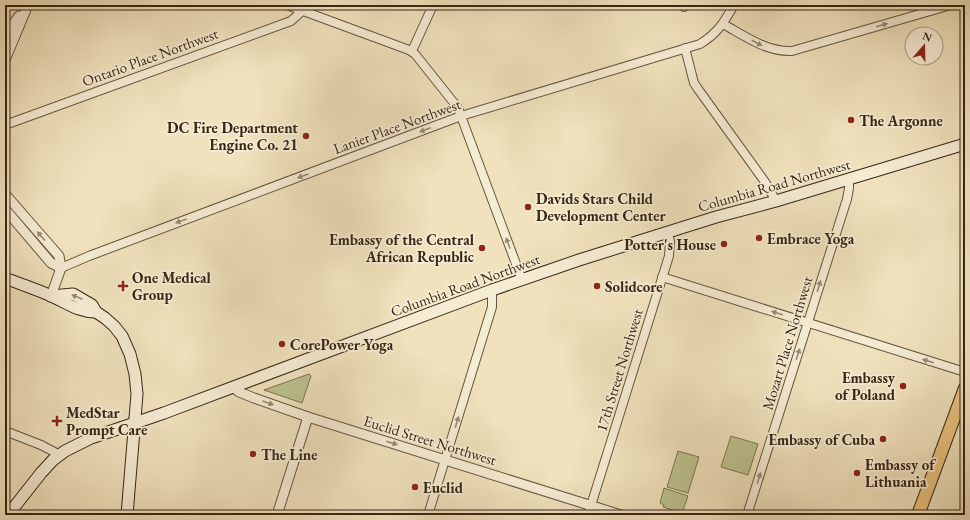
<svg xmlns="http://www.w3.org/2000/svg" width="970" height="520" font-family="'EB Garamond',serif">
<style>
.green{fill:#bcc28f;stroke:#7a7452}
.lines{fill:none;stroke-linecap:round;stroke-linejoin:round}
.minor-casing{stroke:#66553e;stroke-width:10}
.tertiary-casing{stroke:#66553e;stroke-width:11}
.secondary-casing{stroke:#382614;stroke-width:13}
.primary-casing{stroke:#382614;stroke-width:14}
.minor{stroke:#f5ecd4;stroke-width:8}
.tertiary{stroke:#f5ecd4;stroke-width:9}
.secondary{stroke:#f5ecd4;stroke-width:11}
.primary{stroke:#e8c17e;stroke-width:12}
.oneway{fill:#968974}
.poi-dot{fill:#8f2418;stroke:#f5ecd4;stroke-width:1.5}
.labels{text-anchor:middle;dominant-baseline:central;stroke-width:3.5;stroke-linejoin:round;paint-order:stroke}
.street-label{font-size:15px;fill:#382614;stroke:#f5ecd4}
.poi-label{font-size:15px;font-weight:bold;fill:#382614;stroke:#f5ecd4;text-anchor:start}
</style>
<rect width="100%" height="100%" fill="#f0e2bd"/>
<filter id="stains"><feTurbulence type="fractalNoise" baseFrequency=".005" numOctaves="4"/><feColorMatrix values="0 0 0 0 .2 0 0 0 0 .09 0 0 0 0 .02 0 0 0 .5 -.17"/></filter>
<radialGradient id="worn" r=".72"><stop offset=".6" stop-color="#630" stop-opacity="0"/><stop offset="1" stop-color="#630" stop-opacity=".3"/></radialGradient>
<g class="green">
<path d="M309 374 311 376 302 403 264 390Z"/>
<path d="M731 436 758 444 748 475 721 467Z"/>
<path d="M678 451 699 457 688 493 667 487Z"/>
<path d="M664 488 688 496 682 513 663 507 664 505 660 503Z"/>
</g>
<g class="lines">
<g class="minor-casing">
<g id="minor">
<path d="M287 5 409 50 415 54 458 108 522 280"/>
<path d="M683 5 684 7"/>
<path d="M723 24C745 36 766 52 792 51L951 5"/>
<path d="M685 48 694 83 698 89 765 182 776 201"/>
<path d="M412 51 433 5"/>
<path d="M5 125 291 21 302 11"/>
<path d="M61 268 89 256 461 116 700 44C718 33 724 22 734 5"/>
<path d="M662 277 965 372"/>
<path d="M5 431 41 445 60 455"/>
<path d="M428 515 492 307V290"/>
<path d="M588 515 669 256 670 241 667 232"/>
<path d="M747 515 847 199 849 188V179"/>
</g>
</g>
<g class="tertiary-casing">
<g id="tertiary">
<path d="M5 36 19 16"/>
<path d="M5 60 28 5"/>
<path d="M5 194 59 256 61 268 51 296"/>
<path d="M5 209 51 263 61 268"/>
<path d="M233 387 239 392 254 398 308 417 621 515"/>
<path d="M277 515 308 417"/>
</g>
</g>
<g class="secondary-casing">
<g id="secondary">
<path d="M5 278C20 284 35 289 49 295 66 302 77 312 96 312"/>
<path d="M51 296 73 294 92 305 96 312 105 318 114 326 122 336 130 354 135 374 137 394 127 515"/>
<path d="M8 515 41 473 53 460 65 451 91 438 164 413 492 290 579 260 716 217 776 201 965 144"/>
</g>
</g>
<g class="primary-casing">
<path id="primary" d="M918 515 965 388"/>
</g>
<use href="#minor" class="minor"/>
<use href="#tertiary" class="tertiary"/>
<use href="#secondary" class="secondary"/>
<use href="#primary" class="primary"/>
</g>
<defs><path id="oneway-solid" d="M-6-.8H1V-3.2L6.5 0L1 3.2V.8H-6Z"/></defs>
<g class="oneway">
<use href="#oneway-solid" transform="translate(882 25) rotate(-16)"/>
<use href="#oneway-solid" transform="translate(757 43) rotate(28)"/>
<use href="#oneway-solid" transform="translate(425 130) rotate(159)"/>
<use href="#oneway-solid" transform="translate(303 176) rotate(160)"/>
<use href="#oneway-solid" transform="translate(181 221) rotate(160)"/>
<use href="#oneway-solid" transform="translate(41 236) rotate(-131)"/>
<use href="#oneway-solid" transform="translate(508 243) rotate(-110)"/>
<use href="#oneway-solid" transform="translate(819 286) rotate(-73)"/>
<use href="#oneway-solid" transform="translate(77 297) rotate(-157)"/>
<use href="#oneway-solid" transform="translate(777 313) rotate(-162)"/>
<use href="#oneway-solid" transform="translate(798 354) rotate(-72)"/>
<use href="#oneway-solid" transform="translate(928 361) rotate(-163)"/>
<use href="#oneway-solid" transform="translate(268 403) rotate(19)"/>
<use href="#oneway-solid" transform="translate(457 422) rotate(-73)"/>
<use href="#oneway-solid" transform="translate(392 443) rotate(17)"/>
<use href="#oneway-solid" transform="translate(759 478) rotate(-73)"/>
</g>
<g class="poi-dot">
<circle cx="851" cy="120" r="4"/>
<circle cx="306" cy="136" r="4"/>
<circle cx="528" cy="207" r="4"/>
<circle cx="759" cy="238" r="4"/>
<circle cx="724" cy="244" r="4"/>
<circle cx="482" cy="248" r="4"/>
<path d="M121 280h4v4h4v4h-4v4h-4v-4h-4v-4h4z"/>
<circle cx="597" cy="286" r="4"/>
<circle cx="282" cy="344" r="4"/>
<circle cx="903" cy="386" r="4"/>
<path d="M55 415h4v4h4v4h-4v4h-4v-4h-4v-4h4z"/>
<circle cx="883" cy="439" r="4"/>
<circle cx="253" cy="454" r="4"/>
<circle cx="857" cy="473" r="4"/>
<circle cx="415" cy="487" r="4"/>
</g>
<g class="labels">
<g class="street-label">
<text transform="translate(150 57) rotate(-20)">Ontario Place Northwest</text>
<text transform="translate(397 126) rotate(-20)">Lanier Place Northwest</text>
<text transform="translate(774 185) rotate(-16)">Columbia Road Northwest</text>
<text transform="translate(465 285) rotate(-20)">Columbia Road Northwest</text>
<text transform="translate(787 343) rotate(-73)">Mozart Place Northwest</text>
<text transform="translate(619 370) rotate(-73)">17th Street Northwest</text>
<text transform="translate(430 440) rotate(17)">Euclid Street Northwest</text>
</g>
<g class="poi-label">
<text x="859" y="120">The Argonne</text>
<text x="298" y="127" text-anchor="end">DC Fire Department<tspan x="298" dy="17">Engine Co. 21</tspan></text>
<text x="536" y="198">Davids Stars Child<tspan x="536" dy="17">Development Center</tspan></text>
<text x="767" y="238">Embrace Yoga</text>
<text x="474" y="239" text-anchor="end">Embassy of the Central<tspan x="474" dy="17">African Republic</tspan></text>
<text x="716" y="244" text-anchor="end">Potter's House</text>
<text x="132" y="277">One Medical<tspan x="132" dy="17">Group</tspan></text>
<text x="605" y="286">Solidcore</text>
<text x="290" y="344">CorePower Yoga</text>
<text x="895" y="377" text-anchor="end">Embassy<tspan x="895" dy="17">of Poland</tspan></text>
<text x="66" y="412">MedStar<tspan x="66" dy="17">Prompt Care</tspan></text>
<text x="875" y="439" text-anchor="end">Embassy of Cuba</text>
<text x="261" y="454">The Line</text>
<text x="865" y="464">Embassy of<tspan x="865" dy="17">Lithuania</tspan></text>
<text x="423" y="487">Euclid</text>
</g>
</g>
<rect width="970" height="520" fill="none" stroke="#f0e2bd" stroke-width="20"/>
<rect x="6" y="6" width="958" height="508" fill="none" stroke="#382614" stroke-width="2"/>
<rect x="10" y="10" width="950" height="500" fill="none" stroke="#382614"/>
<g transform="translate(924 46) rotate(20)"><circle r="19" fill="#f5ecd4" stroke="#a99d87"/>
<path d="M0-3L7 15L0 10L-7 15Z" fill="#8f2418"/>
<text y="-6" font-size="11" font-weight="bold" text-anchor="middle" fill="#382614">N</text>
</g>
<rect width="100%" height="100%" filter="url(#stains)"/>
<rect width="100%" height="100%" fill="url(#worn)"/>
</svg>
